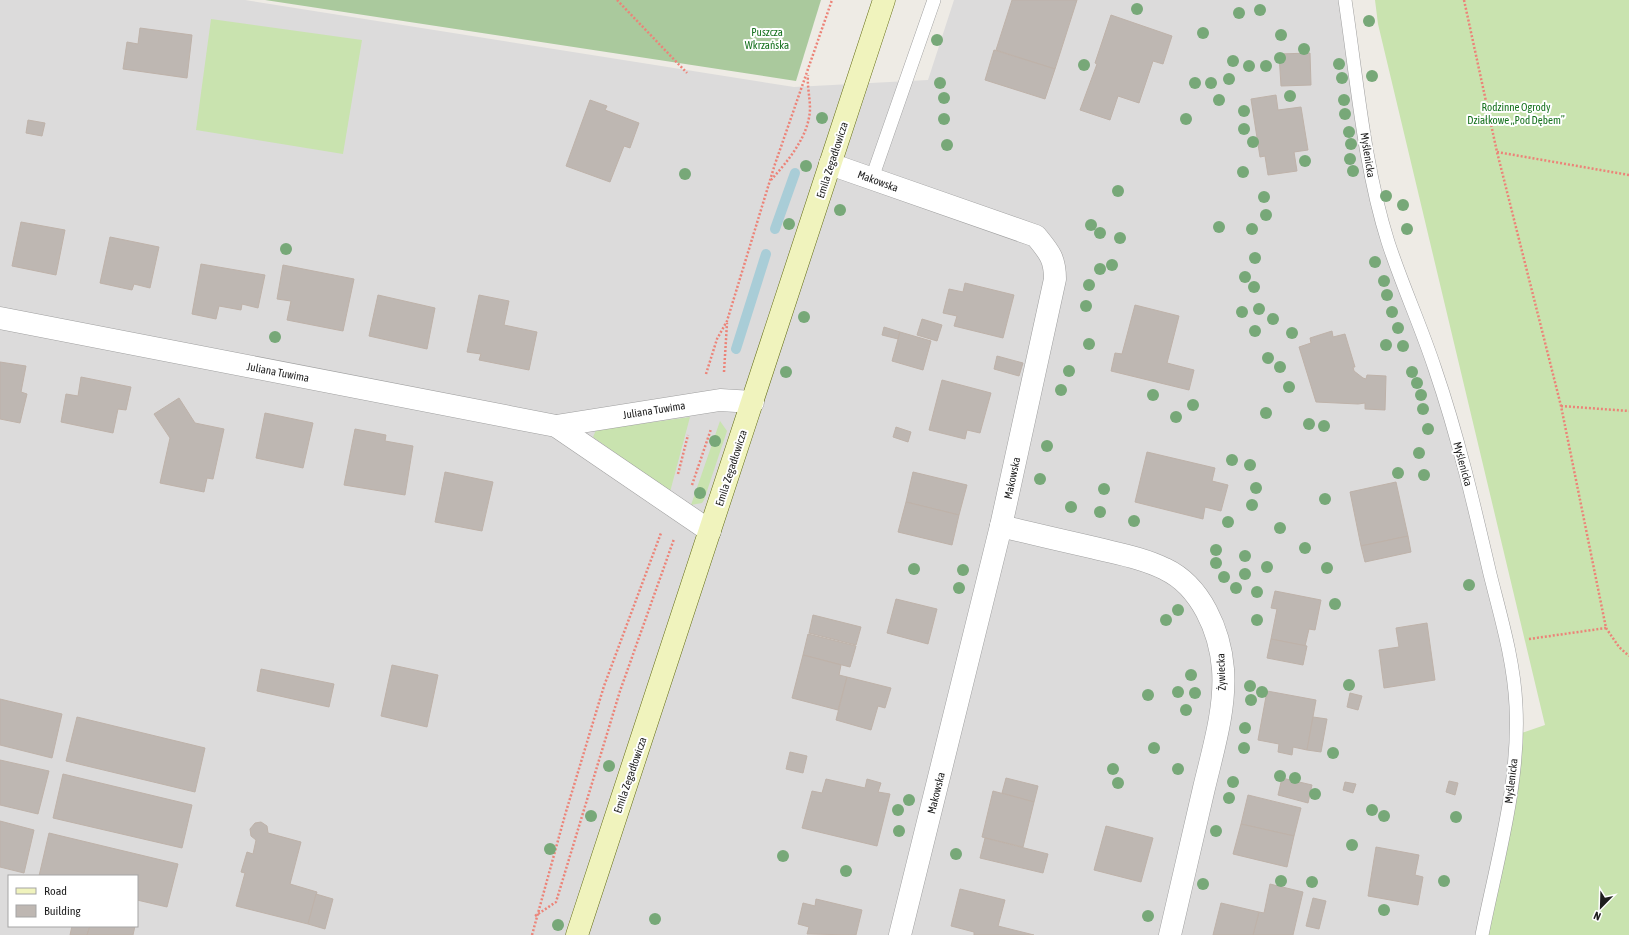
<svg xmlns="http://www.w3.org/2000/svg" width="1629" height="935" font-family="'Asap Condensed',sans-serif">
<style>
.residential{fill:#dcdbdb;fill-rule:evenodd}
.grass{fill:#c9e3af}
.forest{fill:#aac99d}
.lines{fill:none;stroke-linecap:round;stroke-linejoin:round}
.stream{stroke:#a9cdd7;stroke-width:10}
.building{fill:#beb7b2;stroke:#beb2a9}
.lane-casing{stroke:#9f9f9f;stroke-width:14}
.street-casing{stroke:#9f9f9f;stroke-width:23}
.secondary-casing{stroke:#606a10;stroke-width:23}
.path{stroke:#ec8378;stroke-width:2.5;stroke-dasharray:2 2;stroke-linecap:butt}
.lane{stroke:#fff;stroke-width:13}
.street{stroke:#fff;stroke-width:22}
.secondary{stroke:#f0f3bd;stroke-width:22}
.tree{fill:#77a878}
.labels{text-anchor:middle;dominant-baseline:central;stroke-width:4;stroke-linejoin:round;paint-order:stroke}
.park-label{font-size:11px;fill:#16711e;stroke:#fff}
.street-label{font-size:11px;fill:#1e1e1e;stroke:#fff}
</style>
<rect width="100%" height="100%" fill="#eeebe5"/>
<path class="residential" d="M0 0H245L794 87 928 80 954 0H1345L1371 171 1436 370 1507 643 1516 735 1482 935H0ZM9 876H137V926H9Z"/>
<g class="grass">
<path d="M1375 0H1629V935H1482L1516 735 1545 725 1378 24Z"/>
<path d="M211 19 362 40 343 154 196 130Z"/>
<path d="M690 417 670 492 593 437 596 430Z"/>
<path d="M720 421 727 431 704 500 702 503 691 505Z"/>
</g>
<path class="forest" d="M265 0H821L796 81Z"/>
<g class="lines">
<g class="stream">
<path d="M775 229 795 173"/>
<path d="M736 349 766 254"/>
</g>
</g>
<g class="building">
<path d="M1012 0H1077L1055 69 996 50Z"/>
<path d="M1111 15 1172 36 1163 64 1153 61 1139 103 1118 96 1110 120 1080 110 1097 64 1095 63Z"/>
<path d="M140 28 192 35 187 78 123 69 127 42 138 44Z"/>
<path d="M994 50 1055 69 1045 99 985 80Z"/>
<path d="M1310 53 1311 85 1281 86 1279 54Z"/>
<path d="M1276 95 1278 110 1301 107 1308 150 1294 152 1297 171 1268 175 1265 156 1260 157 1251 99Z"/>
<path d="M590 100 607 106 605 110 639 123 630 148 624 146 610 182 566 166Z"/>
<path d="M28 120 45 123 42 136 26 133Z"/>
<path d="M21 222 65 230 56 275 12 266Z"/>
<path d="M110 237 159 247 150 288 134 284 132 290 100 283Z"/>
<path d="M201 264 265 275 258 308 242 304 241 310 219 306 216 319 192 314Z"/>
<path d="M283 265 354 279 343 331 287 320 291 301 277 299Z"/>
<path d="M965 283 1014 295 1003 338 954 326 957 316 943 313 949 289 963 292Z"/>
<path d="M378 295 435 308 427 349 369 336Z"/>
<path d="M479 295 509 301 504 325 537 332 529 370 479 360 481 354 467 352Z"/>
<path d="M1135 305 1179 316 1167 363 1194 370 1189 390 1111 371 1115 353 1122 354Z"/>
<path d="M922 319 942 325 937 341 917 335Z"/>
<path d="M884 327 900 332 898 339 882 335Z"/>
<path d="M1332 331 1333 337 1345 334 1355 367H1353L1354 371 1363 378 1366 379 1367 375 1386 376 1385 410 1365 409V403L1358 404 1316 402 1299 347 1311 343 1310 338Z"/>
<path d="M900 332 931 341 923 370 892 361Z"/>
<path d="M997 356 1023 363 1019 376 994 369Z"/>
<path d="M0 362 26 366 21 392 27 394 20 423 0 419Z"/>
<path d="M81 377 131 387 126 410 118 409 113 433 61 422 66 394 78 396Z"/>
<path d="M942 380 991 393 980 433 967 430 965 439 929 430Z"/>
<path d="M179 398 195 423 224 429 213 479 207 478 204 492 160 483 170 438 154 414Z"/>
<path d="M265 413 313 423 303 468 256 458Z"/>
<path d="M896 427 911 432 908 442 893 437Z"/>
<path d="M355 429 386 435 385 441 413 446 405 495 344 485Z"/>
<path d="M1147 452 1215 468 1212 481 1228 485 1221 511 1205 507 1203 519 1135 502Z"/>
<path d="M445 472 493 482 482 531 435 522Z"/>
<path d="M913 472 967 485 959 515 906 502Z"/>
<path d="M1396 482 1408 536 1361 546 1350 492Z"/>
<path d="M906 502 959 515 952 545 898 532Z"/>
<path d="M1408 536 1411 552 1365 562 1361 546Z"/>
<path d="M1275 591 1321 600 1315 630 1309 629 1305 646 1271 639 1277 609 1271 608Z"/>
<path d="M896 599 937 609 928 644 887 633Z"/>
<path d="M813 615 861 627 856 645 809 633Z"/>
<path d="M1427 623 1435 680 1384 688 1379 650 1399 647 1396 628Z"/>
<path d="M808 634 856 646 850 667 803 655Z"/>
<path d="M1271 639 1307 646 1303 665 1267 658Z"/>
<path d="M803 655 841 665 839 675 847 677 838 710 792 698Z"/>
<path d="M392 665 438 675 427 727 381 716Z"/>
<path d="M261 669 334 684 329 707 257 691Z"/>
<path d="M847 677 891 688 885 708 878 706 871 730 836 720Z"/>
<path d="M1267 691 1316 700 1307 750 1293 747 1292 755 1278 752 1279 744 1258 740Z"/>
<path d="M1350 693 1362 696 1358 710 1347 707Z"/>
<path d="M0 699 62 714 52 758 0 745Z"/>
<path d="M77 717 205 748 195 792 66 761Z"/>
<path d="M1313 717 1327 719 1321 752 1307 750Z"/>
<path d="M790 752 807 756 803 773 786 769Z"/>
<path d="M0 760 49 771 38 814 0 805Z"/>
<path d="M63 774 192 805 182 848 53 818Z"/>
<path d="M1006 778 1038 786 1034 802 1002 793Z"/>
<path d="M1282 778 1312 785 1308 803 1278 795Z"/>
<path d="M826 779 865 788 867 779 881 783 878 792 890 794 877 846 802 828 812 791 822 793Z"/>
<path d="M1449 781 1458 783 1455 795 1446 792Z"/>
<path d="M1345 782 1356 784 1353 793 1343 790Z"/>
<path d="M993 791 1034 802 1023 847 982 837Z"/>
<path d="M1248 795 1301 808 1294 836 1241 824Z"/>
<path d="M0 821 34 830 24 873 0 867Z"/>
<path d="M261 822 267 826 268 833 301 842 290 884 317 892 308 924 236 906 245 873 241 872 247 852 253 854 256 840 251 836 250 829 255 823Z"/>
<path d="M1241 824 1294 836 1287 867 1233 854Z"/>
<path d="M1106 826 1153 838 1141 882 1094 870Z"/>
<path d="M49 833 178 864 167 907 137 900V876H39Z"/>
<path d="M985 838 1048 854 1043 873 980 858Z"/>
<path d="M1376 847 1419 855 1415 875 1423 877 1418 905 1368 896Z"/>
<path d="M1270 884 1303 892 1293 935H1253L1259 912 1264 913Z"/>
<path d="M960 889 1005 900 998 926 1034 935H974V932L951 926Z"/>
<path d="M316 894 333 899 325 929 308 924Z"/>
<path d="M1313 898 1326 901 1319 929 1306 926Z"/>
<path d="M816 899 862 910 856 935 807 934 809 927 798 924 803 903 815 906Z"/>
<path d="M1221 903 1259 912 1253 935H1213Z"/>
<path d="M72 926H90L87 935H70Z"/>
<path d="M90 926H135L133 935H87Z"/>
</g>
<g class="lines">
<g class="lane-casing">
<g id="lane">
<path d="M1345 0C1357 80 1364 166 1388 242 1402 285 1421 326 1435 369 1458 436 1474 505 1490 574 1501 618 1514 661 1516 706 1520 783 1497 860 1482 935"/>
<path d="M872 178 934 0"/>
</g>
</g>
<g class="street-casing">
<g id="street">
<path d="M830 164 1036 236C1049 252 1055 258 1055 279L1001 526 900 935"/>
<path d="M0 318 556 426 710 531"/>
<path d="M556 426 720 400 753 402"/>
<path d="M1001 526C1033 534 1064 541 1095 548 1119 554 1143 558 1165 569 1201 586 1220 631 1223 669 1226 708 1213 750 1204 788 1193 837 1181 886 1170 935"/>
</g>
</g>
<g class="secondary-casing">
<path id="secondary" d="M577 935 884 0"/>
</g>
<g class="path">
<path d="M617 0 687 73"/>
<path d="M1464 0 1497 152 1561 406 1606 628 1619 647 1629 656"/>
<path d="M1497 152 1629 175"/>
<path d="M771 180C788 161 809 136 810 109 810 97 807 86 808 75"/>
<path d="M724 372 727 323"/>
<path d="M706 374 717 339 727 321 775 164 832 0"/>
<path d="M1561 406 1629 411"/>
<path d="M678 474 688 435"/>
<path d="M692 485 711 429"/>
<path d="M1529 639 1606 628"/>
<path d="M535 916 556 902 620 691 674 539"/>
<path d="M532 935 565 815 604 686 661 533"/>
</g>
<use href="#lane" class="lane"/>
<use href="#street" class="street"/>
<use href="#secondary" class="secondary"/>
</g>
<g class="tree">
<circle cx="1137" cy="9" r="6"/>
<circle cx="1260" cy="10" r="6"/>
<circle cx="1239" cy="13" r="6"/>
<circle cx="1369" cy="21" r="6"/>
<circle cx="1203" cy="33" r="6"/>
<circle cx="1281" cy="35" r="6"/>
<circle cx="937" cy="40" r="6"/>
<circle cx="1304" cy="49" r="6"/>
<circle cx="1280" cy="58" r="6"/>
<circle cx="1233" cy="61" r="6"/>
<circle cx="1339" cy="64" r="6"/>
<circle cx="1084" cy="65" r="6"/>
<circle cx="1249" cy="66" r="6"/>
<circle cx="1266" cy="66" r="6"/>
<circle cx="1372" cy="76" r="6"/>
<circle cx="1342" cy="78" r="6"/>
<circle cx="1229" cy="79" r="6"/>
<circle cx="940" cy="83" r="6"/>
<circle cx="1195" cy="83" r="6"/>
<circle cx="1211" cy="83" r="6"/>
<circle cx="1290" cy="96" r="6"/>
<circle cx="944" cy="98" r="6"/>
<circle cx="1219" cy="100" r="6"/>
<circle cx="1344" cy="100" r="6"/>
<circle cx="1244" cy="111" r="6"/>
<circle cx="1345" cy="114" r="6"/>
<circle cx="822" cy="118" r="6"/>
<circle cx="944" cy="119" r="6"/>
<circle cx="1186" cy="119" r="6"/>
<circle cx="1244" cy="129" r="6"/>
<circle cx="1349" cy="132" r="6"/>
<circle cx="1253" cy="142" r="6"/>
<circle cx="1351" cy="144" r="6"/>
<circle cx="947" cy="145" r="6"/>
<circle cx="1350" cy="159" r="6"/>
<circle cx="1305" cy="161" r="6"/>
<circle cx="806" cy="166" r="6"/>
<circle cx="1353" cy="171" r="6"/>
<circle cx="1243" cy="172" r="6"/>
<circle cx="685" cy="174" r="6"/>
<circle cx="1118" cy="191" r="6"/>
<circle cx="1386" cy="196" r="6"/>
<circle cx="1264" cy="197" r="6"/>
<circle cx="1403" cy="205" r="6"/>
<circle cx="840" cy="210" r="6"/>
<circle cx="1266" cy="215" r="6"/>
<circle cx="789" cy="224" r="6"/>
<circle cx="1091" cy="225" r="6"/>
<circle cx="1219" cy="227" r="6"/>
<circle cx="1252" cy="229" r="6"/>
<circle cx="1407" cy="229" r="6"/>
<circle cx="1100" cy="233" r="6"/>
<circle cx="1120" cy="238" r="6"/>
<circle cx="286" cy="249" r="6"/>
<circle cx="1255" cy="258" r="6"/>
<circle cx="1375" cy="262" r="6"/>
<circle cx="1112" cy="265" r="6"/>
<circle cx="1100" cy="269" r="6"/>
<circle cx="1245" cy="277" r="6"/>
<circle cx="1384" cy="281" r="6"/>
<circle cx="1089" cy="285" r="6"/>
<circle cx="1254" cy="287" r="6"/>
<circle cx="1387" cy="295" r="6"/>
<circle cx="1086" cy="306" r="6"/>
<circle cx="1259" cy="309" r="6"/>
<circle cx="1242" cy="312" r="6"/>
<circle cx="1392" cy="312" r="6"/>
<circle cx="804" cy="317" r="6"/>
<circle cx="1273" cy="319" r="6"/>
<circle cx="1398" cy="328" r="6"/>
<circle cx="1255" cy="331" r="6"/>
<circle cx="1292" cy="333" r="6"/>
<circle cx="275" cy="337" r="6"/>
<circle cx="1089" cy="344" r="6"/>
<circle cx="1386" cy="345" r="6"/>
<circle cx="1403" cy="346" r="6"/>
<circle cx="1268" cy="358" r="6"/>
<circle cx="1280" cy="367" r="6"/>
<circle cx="1069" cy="371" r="6"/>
<circle cx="786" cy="372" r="6"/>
<circle cx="1412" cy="372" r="6"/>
<circle cx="1417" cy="383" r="6"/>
<circle cx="1289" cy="387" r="6"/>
<circle cx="1061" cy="390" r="6"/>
<circle cx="1153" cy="395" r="6"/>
<circle cx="1421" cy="395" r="6"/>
<circle cx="1193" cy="405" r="6"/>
<circle cx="1423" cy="409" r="6"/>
<circle cx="1266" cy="413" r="6"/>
<circle cx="1176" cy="417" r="6"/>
<circle cx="1309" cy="424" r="6"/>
<circle cx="1324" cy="426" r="6"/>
<circle cx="1428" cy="429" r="6"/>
<circle cx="715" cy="441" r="6"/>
<circle cx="1047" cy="446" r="6"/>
<circle cx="1419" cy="453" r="6"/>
<circle cx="1232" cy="460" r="6"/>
<circle cx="1250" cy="465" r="6"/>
<circle cx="1398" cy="473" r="6"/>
<circle cx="1424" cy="475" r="6"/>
<circle cx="1040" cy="479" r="6"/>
<circle cx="1256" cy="488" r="6"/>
<circle cx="1104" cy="489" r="6"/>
<circle cx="700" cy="493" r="6"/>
<circle cx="1325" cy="499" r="6"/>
<circle cx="1252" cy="505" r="6"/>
<circle cx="1071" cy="507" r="6"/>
<circle cx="1100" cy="512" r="6"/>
<circle cx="1134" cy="521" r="6"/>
<circle cx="1228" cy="522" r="6"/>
<circle cx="1280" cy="528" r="6"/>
<circle cx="1305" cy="548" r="6"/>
<circle cx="1216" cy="550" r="6"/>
<circle cx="1245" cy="556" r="6"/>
<circle cx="1216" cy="563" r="6"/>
<circle cx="1267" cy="567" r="6"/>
<circle cx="1327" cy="568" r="6"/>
<circle cx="914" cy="569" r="6"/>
<circle cx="963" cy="570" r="6"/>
<circle cx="1245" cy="574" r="6"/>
<circle cx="1224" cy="577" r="6"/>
<circle cx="1469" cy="585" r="6"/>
<circle cx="959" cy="588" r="6"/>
<circle cx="1236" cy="588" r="6"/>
<circle cx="1257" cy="592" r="6"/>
<circle cx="1335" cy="604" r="6"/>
<circle cx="1178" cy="610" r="6"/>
<circle cx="1166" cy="620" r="6"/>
<circle cx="1257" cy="620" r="6"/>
<circle cx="1191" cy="675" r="6"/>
<circle cx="1349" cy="685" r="6"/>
<circle cx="1250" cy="686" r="6"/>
<circle cx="1178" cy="692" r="6"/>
<circle cx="1262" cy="692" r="6"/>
<circle cx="1195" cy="693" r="6"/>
<circle cx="1148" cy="695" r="6"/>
<circle cx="1251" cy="700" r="6"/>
<circle cx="1186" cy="710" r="6"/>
<circle cx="1245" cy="728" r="6"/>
<circle cx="1154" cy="748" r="6"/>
<circle cx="1244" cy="748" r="6"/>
<circle cx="1333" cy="753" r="6"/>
<circle cx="609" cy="766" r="6"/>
<circle cx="1113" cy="769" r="6"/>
<circle cx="1178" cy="769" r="6"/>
<circle cx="1280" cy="776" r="6"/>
<circle cx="1295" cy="778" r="6"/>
<circle cx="1233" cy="782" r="6"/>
<circle cx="1118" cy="783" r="6"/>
<circle cx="1315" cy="794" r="6"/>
<circle cx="1229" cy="798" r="6"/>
<circle cx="909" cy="800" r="6"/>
<circle cx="898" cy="810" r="6"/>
<circle cx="1372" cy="810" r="6"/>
<circle cx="591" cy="816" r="6"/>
<circle cx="1384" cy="816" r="6"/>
<circle cx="1456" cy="817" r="6"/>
<circle cx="899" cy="831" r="6"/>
<circle cx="1216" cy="831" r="6"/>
<circle cx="1352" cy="845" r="6"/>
<circle cx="550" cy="849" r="6"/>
<circle cx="956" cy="854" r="6"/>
<circle cx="783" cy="856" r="6"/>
<circle cx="846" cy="871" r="6"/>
<circle cx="1281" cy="881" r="6"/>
<circle cx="1444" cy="881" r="6"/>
<circle cx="1312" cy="882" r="6"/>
<circle cx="1203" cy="884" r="6"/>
<circle cx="1384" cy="910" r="6"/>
<circle cx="1148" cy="916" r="6"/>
<circle cx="655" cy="919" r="6"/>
<circle cx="558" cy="925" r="6"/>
</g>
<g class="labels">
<g class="park-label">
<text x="767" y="32">Puszcza<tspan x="767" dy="13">Wkrzańska</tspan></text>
<text x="1516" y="107">Rodzinne Ogrody<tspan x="1516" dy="13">Działkowe „Pod Dębem”</tspan></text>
</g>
<g class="street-label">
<text transform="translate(1368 155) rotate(81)">Myślenicka</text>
<text transform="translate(832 160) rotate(-72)">Emila Zegadłowicza</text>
<text transform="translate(878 181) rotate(20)">Makowska</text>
<text transform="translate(278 372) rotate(11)">Juliana Tuwima</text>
<text transform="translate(654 410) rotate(-9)">Juliana Tuwima</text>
<text transform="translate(1463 464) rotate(75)">Myślenicka</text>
<text transform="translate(731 468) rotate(-72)">Emila Zegadłowicza</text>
<text transform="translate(1012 478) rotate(-78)">Makowska</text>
<text transform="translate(1221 672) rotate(-92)">Żywiecka</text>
<text transform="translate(630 775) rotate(-71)">Emila Zegadłowicza</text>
<text transform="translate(1511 781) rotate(-83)">Myślenicka</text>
<text transform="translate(936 793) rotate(-76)">Makowska</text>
</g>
</g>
<rect x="8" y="875" width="130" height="52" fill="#ffffff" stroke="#a5a5a5"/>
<rect x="16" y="888" width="20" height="6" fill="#f0f3bd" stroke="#a5a5a5"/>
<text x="44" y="895" font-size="12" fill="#1e1e1e">Road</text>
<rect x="16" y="905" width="20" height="12" fill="#beb7b2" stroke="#a5a5a5"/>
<text x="44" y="915" font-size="12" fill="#1e1e1e">Building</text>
<g transform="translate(1601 907) rotate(203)" stroke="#ffffff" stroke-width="3" paint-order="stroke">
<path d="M0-3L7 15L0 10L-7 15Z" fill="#1e1e1e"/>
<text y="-6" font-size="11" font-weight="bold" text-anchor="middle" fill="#1e1e1e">N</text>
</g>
</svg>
